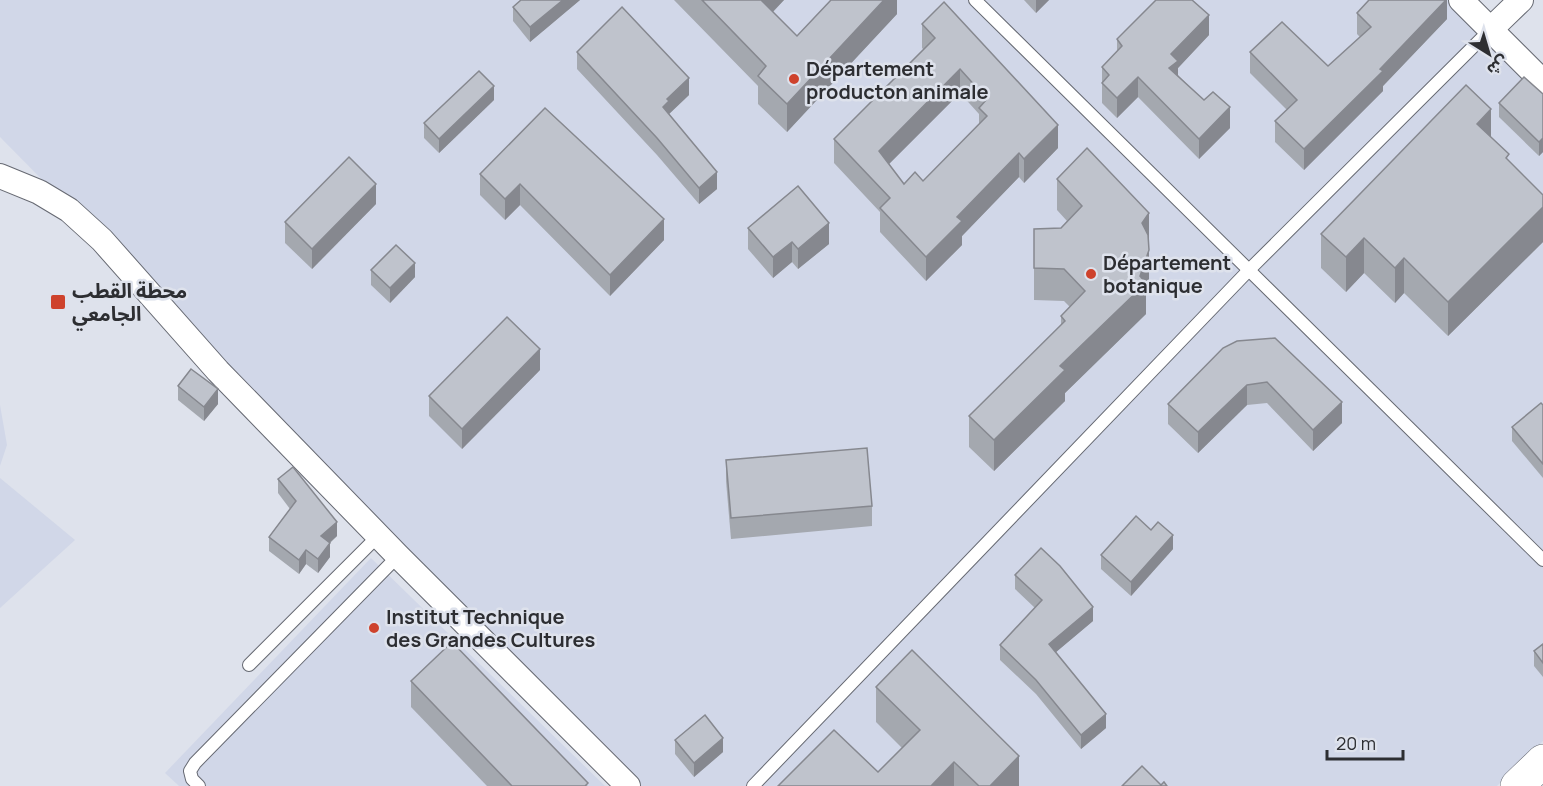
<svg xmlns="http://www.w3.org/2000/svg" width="1543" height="786" font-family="Manrope,'Noto Sans Arabic',sans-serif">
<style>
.built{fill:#d1d7e8}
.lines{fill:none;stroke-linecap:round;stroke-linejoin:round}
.service-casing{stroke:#666972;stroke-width:14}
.minor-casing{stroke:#666972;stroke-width:26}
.secondary-casing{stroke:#666972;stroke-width:34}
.service{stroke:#fff;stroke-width:12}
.minor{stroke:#fff;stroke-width:24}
.secondary{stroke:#fff;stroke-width:33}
.wall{fill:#a4a8af;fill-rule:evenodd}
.shaded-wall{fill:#86888f}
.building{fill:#bfc3cc;stroke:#86888f;stroke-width:1.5;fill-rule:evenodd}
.poi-dot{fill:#ce422c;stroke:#dee2ec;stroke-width:2}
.labels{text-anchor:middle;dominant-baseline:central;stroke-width:5;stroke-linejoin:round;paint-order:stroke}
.poi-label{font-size:20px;font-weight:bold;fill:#2d2e32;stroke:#dee2ec;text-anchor:start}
</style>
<rect width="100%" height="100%" fill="#dee2ec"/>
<g class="built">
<path d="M0 0H1451L1543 97V741L1497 786H640L0 137Z"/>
<path d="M0 405 7 445 0 466Z"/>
<path d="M0 478 75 540 0 608Z"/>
<path d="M371 558 605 786H179L165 773Z"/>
</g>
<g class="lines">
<g class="service-casing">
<g id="service">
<path d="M975 0 1543 560"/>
<path d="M249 665 378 536"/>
<path d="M199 786 192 779 190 771 195 763 398 556"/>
<path d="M753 786 1249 270 1491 29"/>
</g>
</g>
<g class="minor-casing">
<g id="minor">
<path d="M1461 0 1543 82"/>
<path d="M1491 29 1521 0"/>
<path d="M0 176 39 192 69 210 102 240 218 371 398 556 628 786"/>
</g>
</g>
<g class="secondary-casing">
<path id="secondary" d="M1517 786 1543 761"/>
</g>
<use href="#service" class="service"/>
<use href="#minor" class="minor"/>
<use href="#secondary" class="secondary"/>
</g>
<g class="wall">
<path d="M521 0H580L530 42 513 21V7Z"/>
<path d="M674 0H784L773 12 797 36 897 0V14L787 132 758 104V86Z"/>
<path d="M1024 0H1049L1036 13Z"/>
<path d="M1447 0V19L1383 86V91L1304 170 1275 142V121L1287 110 1250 73V52L1328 66 1360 37 1357 34V13Z"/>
<path d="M922 24 1058 148 1024 183 1019 177 962 236V245L926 281 880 232V212L834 163V139L924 50 922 48ZM960 93 979 114V124L923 181 904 184 889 164Z"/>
<path d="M1209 35 1178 68V75L1230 128 1199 159 1138 97 1117 118 1102 103V67L1117 51V39Z"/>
<path d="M577 52 689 95 669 114 717 189 699 204 657 155 577 69Z"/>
<path d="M1543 94V152L1539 156 1499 117V103Z"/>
<path d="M494 100 439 153 424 138V123Z"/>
<path d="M545 108 664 240 610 296 520 205 505 220 480 195V174Z"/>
<path d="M1491 138 1509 161 1543 195V242L1448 336 1404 293 1395 303 1364 273 1346 292 1321 268V234Z"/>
<path d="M1057 179 1149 245V282L1146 291V314L1065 393V401L994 471 969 447V416L1061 325V316L1070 307 1064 301 1034 300V229L1061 228 1067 221 1057 210Z"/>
<path d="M376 204 312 269 285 243V222Z"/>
<path d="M748 228 829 244 798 269 792 262 773 278 748 249Z"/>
<path d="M371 270 415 277 390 303 371 285Z"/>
<path d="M1223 348 1342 423 1313 451 1267 403 1247 405 1198 453 1168 424V404Z"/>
<path d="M540 370 462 449 429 416V396Z"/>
<path d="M178 386 218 404 204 421 178 400Z"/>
<path d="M1543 405V478L1512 441V427Z"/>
<path d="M726 460 872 506V526L731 539 726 481Z"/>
<path d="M278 479 337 536 330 543V557L318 573 306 564 299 574 269 551V537L290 509 278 493Z"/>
<path d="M1173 549 1131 596 1101 569V555Z"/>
<path d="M1015 575 1093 621 1056 652 1106 728 1081 749 1036 694 1000 660V645L1035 608 1015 589Z"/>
<path d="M1543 644V677L1534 666V651Z"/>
<path d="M411 681 588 786H487L411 707Z"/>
<path d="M876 687 1019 786H778L878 772 902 748 876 722Z"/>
<path d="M675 740 723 752 694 777 675 754Z"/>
</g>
<g class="shaded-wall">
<path d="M563 0H580L530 42V27Z"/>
<path d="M759 0H784L759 26Z"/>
<path d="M884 0H897V14L787 132V104Z"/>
<path d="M1036 0H1049L1036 13Z"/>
<path d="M1446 0H1447V19L1383 86V91L1304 170V149Z"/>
<path d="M1209 15V35L1178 68V81L1169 68 1171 54Z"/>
<path d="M960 69V93L879 174V151Z"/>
<path d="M1138 77V97L1117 118V98Z"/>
<path d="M689 78V95L669 114 663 107 667 99Z"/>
<path d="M494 86V100L439 153V139Z"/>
<path d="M1230 107V128L1199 159V139Z"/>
<path d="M1491 109V143L1477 124Z"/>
<path d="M1058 125V148L1024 183V159Z"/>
<path d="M1543 138V152L1539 156V142Z"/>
<path d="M1019 153V177L962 236V245L926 281V257L957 217Z"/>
<path d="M717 172V189L699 204V188Z"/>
<path d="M376 184V204L312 269V249Z"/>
<path d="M520 184V205L505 220V199Z"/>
<path d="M1543 207V242L1448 336V302Z"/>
<path d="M1149 213V245L1142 255V223Z"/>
<path d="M664 219V240L610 296V275Z"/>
<path d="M829 223V244L798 269V249Z"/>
<path d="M1364 238V273L1346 292V257Z"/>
<path d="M792 242V262L773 278V257Z"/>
<path d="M1149 250V282L1146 291V314L1065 393V401L994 471V440L1140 276Z"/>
<path d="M1404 258V293L1395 303V268Z"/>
<path d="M415 263V277L390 303V288Z"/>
<path d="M540 349V370L462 449V429Z"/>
<path d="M1247 385V405L1198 453V432Z"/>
<path d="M218 389V404L204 421V407Z"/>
<path d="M1342 402V423L1313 451V430Z"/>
<path d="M337 522V536L321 550V536Z"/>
<path d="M1173 535V549L1131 596V582Z"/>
<path d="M330 543V557L318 573V559Z"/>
<path d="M306 550V564L299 574V560Z"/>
<path d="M1093 607V621L1049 658V644Z"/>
<path d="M1106 714V728L1081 749V735Z"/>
<path d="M723 738V752L694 777V763Z"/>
<path d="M1019 756V786H990Z"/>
<path d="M954 762V786H931Z"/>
</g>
<g class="building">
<path d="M521 0H563L530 27 513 7Z"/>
<path d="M702 0H761L797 36 831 0H884L787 104 758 76 766 66Z"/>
<path d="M1156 0H1192L1209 15 1171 54 1178 61 1169 68 1204 100 1213 92 1230 107 1199 139 1138 77 1117 98 1102 83 1109 75 1102 67 1122 46 1117 39Z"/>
<path d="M1369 0H1446L1380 69 1383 71 1304 149 1275 121 1297 100 1250 52 1282 22 1328 66 1371 27 1357 13Z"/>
<path d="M944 2 1058 125 1024 159 1019 153 957 217 962 221 926 257 880 208 890 198 834 139 935 38 922 24ZM960 69 987 99 979 108 987 116 923 181 915 172 904 184 879 151Z"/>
<path d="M622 7 689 78 667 99 669 101 663 107 717 172 699 188 657 138 577 52Z"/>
<path d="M479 71 494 86 439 139 424 123Z"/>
<path d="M1524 77 1543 94V138L1539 142 1499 103Z"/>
<path d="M1466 85 1491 109 1477 124 1509 154 1506 158 1543 195V207L1448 302 1404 258 1395 268 1364 238 1346 257 1321 234Z"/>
<path d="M545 108 664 219 610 275 520 184 505 199 480 174Z"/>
<path d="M1087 148 1149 213 1142 223 1148 235 1149 250 1140 276 1146 283 1060 366 1065 370 994 440 969 416 1065 321 1061 316 1085 291 1064 269 1034 268V229L1061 228 1082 206 1057 179Z"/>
<path d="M349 157 376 184 312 249 285 222Z"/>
<path d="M798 186 829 223 798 249 792 242 773 257 748 228Z"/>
<path d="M396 245 415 263 390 288 371 270Z"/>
<path d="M507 317 540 349 462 429 429 396Z"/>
<path d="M1275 338 1342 402 1313 430 1267 382 1247 385 1198 432 1168 404 1223 348 1237 341Z"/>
<path d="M191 369 218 389 204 407 178 386Z"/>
<path d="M1541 403 1543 405V464L1512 427Z"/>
<path d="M867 448 872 506 731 518 726 460Z"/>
<path d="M293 467 337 522 321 536 330 543 318 559 306 550 299 560 269 537 296 501 278 479Z"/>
<path d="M1136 516 1151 530 1158 522 1173 535 1131 582 1101 555Z"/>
<path d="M1041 548 1060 566 1093 607 1049 644 1106 714 1081 735 1036 680 1000 645 1042 600 1015 575Z"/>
<path d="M452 642 588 783 585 786H512L411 681Z"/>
<path d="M1543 644V663L1534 651Z"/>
<path d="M912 650 1019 756 990 786H979L954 762 931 786H778L834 730 878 772 920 730 876 687Z"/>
<path d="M705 715 723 738 694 763 675 740Z"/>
<path d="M1142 766 1161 785 1164 782 1167 786H1122Z"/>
</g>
<g class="poi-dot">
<circle cx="794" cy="79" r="6"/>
<circle cx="1091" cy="274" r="6"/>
<rect x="50" y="294" width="16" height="16" rx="3"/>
<circle cx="374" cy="628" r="6"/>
</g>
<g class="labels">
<g class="poi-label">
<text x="806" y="68">Département<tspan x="806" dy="23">producton animale</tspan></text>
<text x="1103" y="262">Département<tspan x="1103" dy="23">botanique</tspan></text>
<text x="72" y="290">محطة القطب<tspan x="72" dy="23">الجامعي</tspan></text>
<text x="386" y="616">Institut Technique<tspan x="386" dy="23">des Grandes Cultures</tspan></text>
</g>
</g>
<g transform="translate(1489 54) rotate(143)" stroke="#dee2ec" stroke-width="4.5" paint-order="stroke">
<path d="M0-4.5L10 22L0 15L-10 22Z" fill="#2d2e32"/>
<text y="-9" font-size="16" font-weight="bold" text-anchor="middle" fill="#2d2e32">ش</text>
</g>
<path d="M1327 750v9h76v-9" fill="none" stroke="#2d2e32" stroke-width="3"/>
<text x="1336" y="750" font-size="18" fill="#2d2e32" stroke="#dee2ec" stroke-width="4.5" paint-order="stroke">20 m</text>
</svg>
